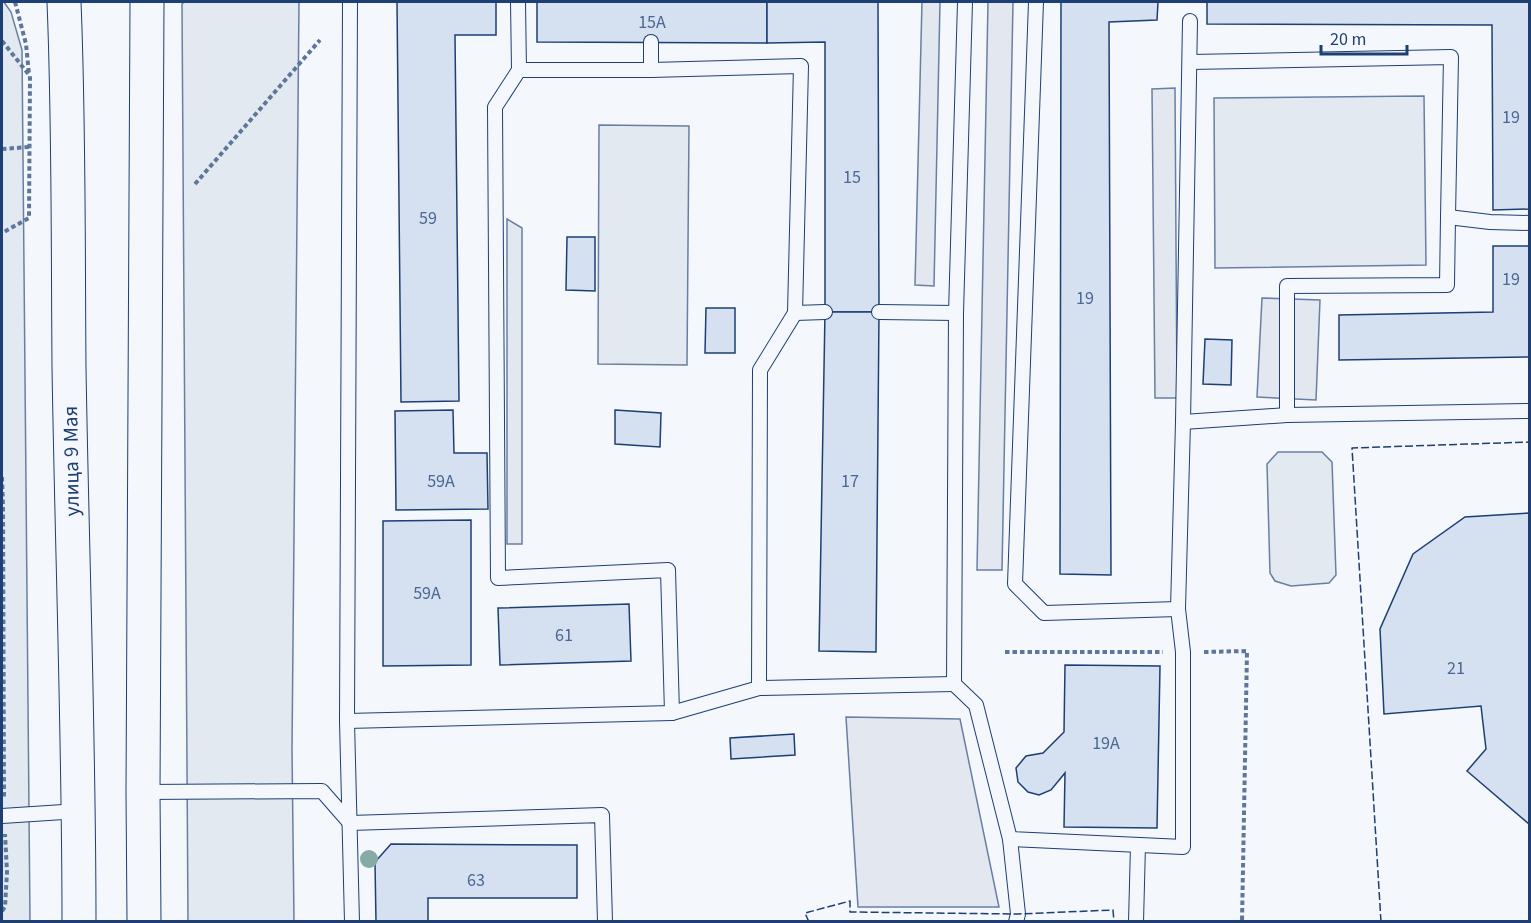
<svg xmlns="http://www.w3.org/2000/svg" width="1531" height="923" font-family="'Source Sans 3',sans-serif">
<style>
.green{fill:#e3e9f0;stroke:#687fa3;stroke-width:1.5}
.parking{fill:#e3e8f0;stroke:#687fa3;stroke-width:1.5}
.building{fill:#d5e0f0;stroke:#1d3f73;stroke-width:1.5}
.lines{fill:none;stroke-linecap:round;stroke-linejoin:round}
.lane-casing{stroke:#1d3f73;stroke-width:16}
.primary-casing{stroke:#1d3f73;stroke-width:35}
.path{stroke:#5e769c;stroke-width:4;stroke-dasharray:4.5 3;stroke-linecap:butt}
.lane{stroke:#f4f7fb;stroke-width:14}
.primary{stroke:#f4f7fb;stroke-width:33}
.fence{stroke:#1d3f73;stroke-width:1.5;stroke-dasharray:8 3;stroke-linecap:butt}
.tree{fill:#86aba6}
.labels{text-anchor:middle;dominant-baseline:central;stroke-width:4.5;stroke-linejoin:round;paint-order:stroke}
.number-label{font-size:18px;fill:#4b6792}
.street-label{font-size:21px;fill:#1d3f73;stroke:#f4f7fb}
</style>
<rect width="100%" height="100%" fill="#f4f7fb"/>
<g class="green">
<path d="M2 2H4L11 12 22 50 30 921 2 922Z"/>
<path d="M184 2H299L292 749 294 921H188L182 4Z"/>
<path d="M1424 96 1426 265 1215 268 1214 98Z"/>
<path d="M599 125 689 126 687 365 598 364Z"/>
<path d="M1278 452H1322L1332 462 1336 575 1329 583 1291 586 1275 581 1270 573 1267 464Z"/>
</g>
<g class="parking">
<path d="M922 2H940L934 286 915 285Z"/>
<path d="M988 2H1013L1002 570H977Z"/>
<path d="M1175 88 1177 398H1155L1152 89Z"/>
<path d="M507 219 522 228V544H507Z"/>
<path d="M1262 298 1320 300 1316 400 1257 397Z"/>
<path d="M846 717 960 719 999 907H858Z"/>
</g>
<g class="building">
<path d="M397 2H496V35H455L459 401 401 402Z"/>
<path d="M537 2H767V43L537 42Z"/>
<path d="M767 2H878L879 312H825V42L767 43Z"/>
<path d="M1061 2H1158L1157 20 1109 22 1111 575 1060 574Z"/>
<path d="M1207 2H1530V209L1493 210 1492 25 1207 24Z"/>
<path d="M567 237H595V291L566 290Z"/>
<path d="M1493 246H1530V357L1339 360V315L1493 312Z"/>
<path d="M706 308H735V353H705Z"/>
<path d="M825 312H879L876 652 819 651Z"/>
<path d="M1205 339 1232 340 1231 385 1203 384Z"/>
<path d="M453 410 454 453H487L488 509 396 510 395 411Z"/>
<path d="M615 410 661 413 660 447 615 444Z"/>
<path d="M1530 513V823L1529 824 1467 771 1486 749 1481 706 1384 714 1380 629 1413 554 1465 517Z"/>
<path d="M471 520V665L383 666V521Z"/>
<path d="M629 604 631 661 500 665 498 608Z"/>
<path d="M1065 665 1160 666 1157 828 1064 827 1065 773 1051 790 1039 795 1028 792 1018 782 1016 768 1026 756 1043 753 1064 732Z"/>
<path d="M794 734 795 755 731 759 730 738Z"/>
<path d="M391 844 577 845V898H428V922H376L375 862Z"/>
</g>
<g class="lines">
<g class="lane-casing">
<g id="lane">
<path d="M350 2 347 721 352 922"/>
<path d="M518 2 519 70 495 107 498 578 668 570 672 713"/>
<path d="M965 2 956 313 954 684 976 705 1010 839 1183 847V652L1178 609 1183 422 1190 21"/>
<path d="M1036 2 1015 584 1044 613 1178 609"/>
<path d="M651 42V70"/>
<path d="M1190 62 1451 57 1448 217"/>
<path d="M519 70H651L801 66 795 313 760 370 759 688"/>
<path d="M879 312 956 313"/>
<path d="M795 313 825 312"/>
<path d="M1287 415V286L1447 285 1448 217 1490 222 1530 223"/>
<path d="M1183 422 1287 415 1530 411"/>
<path d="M347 721 672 713 759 688 954 684"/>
<path d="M143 792 322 791 350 823 602 815 605 922"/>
<path d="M2 816 79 811"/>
<path d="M1010 839 1018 914 1016 922"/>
<path d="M1136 922 1138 845"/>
</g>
</g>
<g class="primary-casing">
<g id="primary">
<path d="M64 2C69 123 68 245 69 367 72 552 79 737 79 922"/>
<path d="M144 922 143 792 147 2"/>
</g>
</g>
<g class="path">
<path d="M15 2 26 44 29 74"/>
<path d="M2 41 30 76 29 218 2 233"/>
<path d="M2 149 29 147"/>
<path d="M195 184 320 40"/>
<path d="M2 477 3 505 4 797"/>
<path d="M1005 652H1163"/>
<path d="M1204 652 1247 651 1242 922"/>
<path d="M2 911 5 907 7 872 5 834"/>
</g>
<use href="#lane" class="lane"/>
<use href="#primary" class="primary"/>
<g class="fence">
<path d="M809 922 805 913 850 901V912L1018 914 1113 910 1114 922"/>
<path d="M1381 922 1352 448 1530 442"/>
</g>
</g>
<circle class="tree" cx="369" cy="859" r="9"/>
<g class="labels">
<g class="number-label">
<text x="652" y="22">15А</text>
<text x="1511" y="117">19</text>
<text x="852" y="177">15</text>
<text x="428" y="218">59</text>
<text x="1511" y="279">19</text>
<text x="1085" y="298">19</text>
<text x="441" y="481">59А</text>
<text x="850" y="481">17</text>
<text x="427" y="593">59А</text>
<text x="564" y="635">61</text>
<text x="1456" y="668">21</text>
<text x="1106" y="743">19А</text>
<text x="476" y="880">63</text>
</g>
<g class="street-label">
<text transform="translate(71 461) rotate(-91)">улица 9 Мая</text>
</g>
</g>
<rect width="1531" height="923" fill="none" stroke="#1d3f73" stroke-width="6"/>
<path d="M1321 45v9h86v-9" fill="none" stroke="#1d3f73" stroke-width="3"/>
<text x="1330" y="45" font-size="18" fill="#1d3f73" stroke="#f4f7fb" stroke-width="4.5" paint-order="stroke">20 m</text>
</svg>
